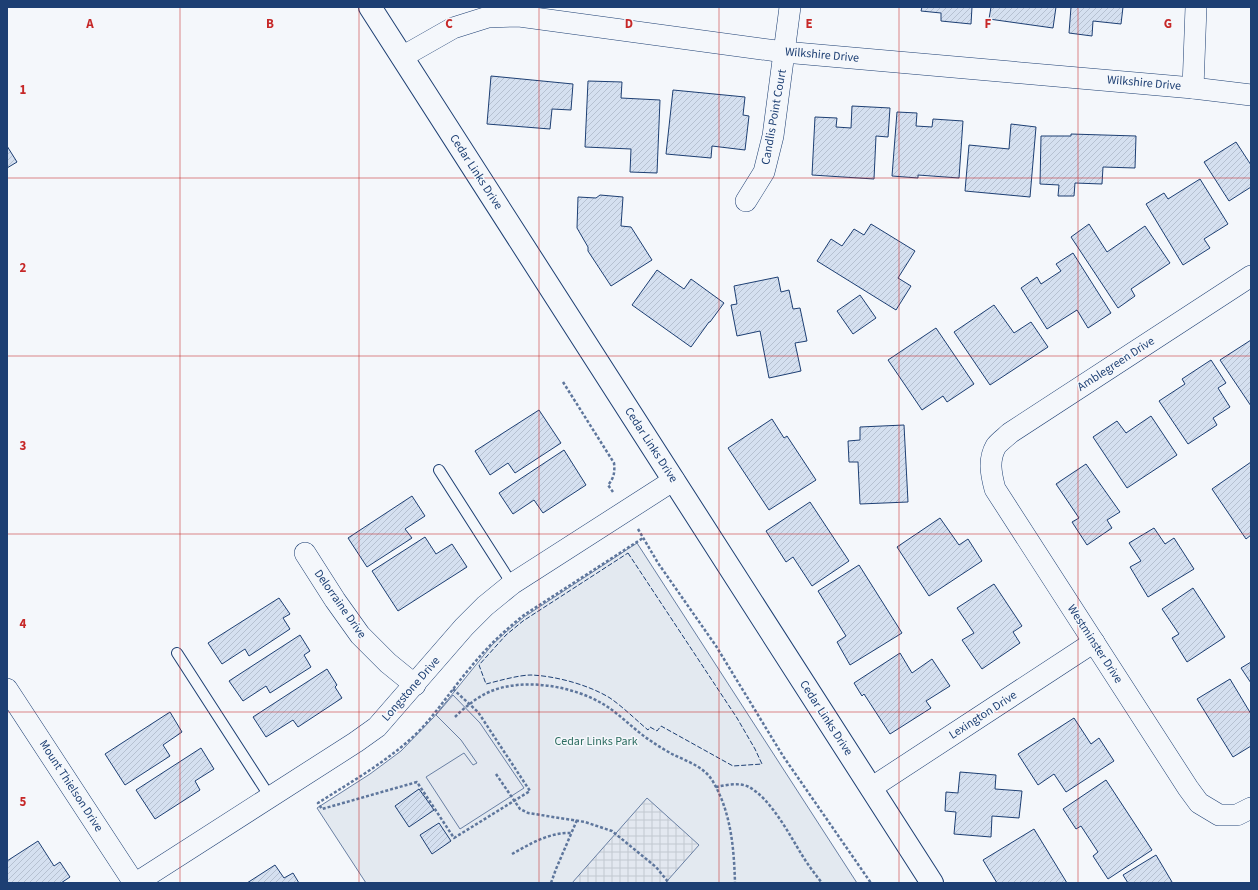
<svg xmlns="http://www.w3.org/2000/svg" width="1258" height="890" font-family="'Source Sans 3',sans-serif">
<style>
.green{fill:#e3e9f0;stroke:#687fa3}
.parking{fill:#e3e8f0;stroke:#687fa3}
.plaza{fill:url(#plaza-grid);stroke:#687fa3}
.building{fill:url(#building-hatch);stroke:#1d3f73}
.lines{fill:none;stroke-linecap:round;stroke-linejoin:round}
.lane-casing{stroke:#1d3f73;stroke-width:12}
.street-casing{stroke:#1d3f73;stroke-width:22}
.secondary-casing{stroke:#1d3f73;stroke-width:24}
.path{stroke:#5e769c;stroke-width:2.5;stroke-dasharray:3 2;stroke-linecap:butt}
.lane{stroke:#f4f7fb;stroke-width:10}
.street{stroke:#f4f7fb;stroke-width:21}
.secondary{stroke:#f4f7fb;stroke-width:22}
.fence{stroke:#1d3f73;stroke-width:1;stroke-dasharray:5 2;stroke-linecap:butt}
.grid{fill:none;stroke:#c62828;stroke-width:1;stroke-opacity:0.55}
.labels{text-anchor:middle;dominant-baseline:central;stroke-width:3;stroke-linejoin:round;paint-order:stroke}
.street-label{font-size:12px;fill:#1d3f73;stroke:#f4f7fb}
.park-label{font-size:12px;fill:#2c6c60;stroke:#f4f7fb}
.grid-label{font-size:13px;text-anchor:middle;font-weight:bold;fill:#c62828;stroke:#f4f7fb;stroke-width:3;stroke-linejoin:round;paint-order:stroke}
</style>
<defs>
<pattern id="plaza-grid" width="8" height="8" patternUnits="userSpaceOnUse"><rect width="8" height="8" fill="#e3e8f0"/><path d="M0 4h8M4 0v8" fill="none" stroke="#c2c8d1"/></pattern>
<pattern id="building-hatch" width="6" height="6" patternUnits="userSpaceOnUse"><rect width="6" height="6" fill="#d5e0f0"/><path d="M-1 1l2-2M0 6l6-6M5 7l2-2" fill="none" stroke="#b6c1d1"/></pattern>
</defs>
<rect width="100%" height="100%" fill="#f4f7fb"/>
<path class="green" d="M637 543 857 883H366L317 808 370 774 401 751 433 718 492 645 506 632 524 617Z"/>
<path class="parking" d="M453 695 480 723 524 788 460 829 426 777 464 753 473 765 477 763 461 740 436 715Z"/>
<path class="plaza" d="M647 798 699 845 668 880 665 883H572Z"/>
<g class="building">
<path d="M922 7H972L971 24 941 21V13L921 11Z"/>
<path d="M991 7H1056L1053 28 989 19Z"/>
<path d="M1071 7H1123L1121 24 1093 21 1092 36 1069 33Z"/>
<path d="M491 76 573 84 571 110 552 109 550 129 487 124Z"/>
<path d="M588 81 622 82 621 98 660 100 657 173 630 172 631 149 585 147Z"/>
<path d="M673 90 745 97 743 115 749 116 745 150 712 146 711 158 666 154Z"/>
<path d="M852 106 890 108 888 137 876 136 874 179 812 175 815 117 837 118 836 127 851 128Z"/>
<path d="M897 112 917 113 916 126 932 127 933 119 963 121 959 178 918 175V178L892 176Z"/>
<path d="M1011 124 1036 127 1030 197 965 191 969 145 1009 149Z"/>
<path d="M1071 134 1136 136 1135 168 1103 167 1102 184 1075 183 1074 196H1058L1059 185 1040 184 1041 136H1071Z"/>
<path d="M1236 142 1251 165V187L1229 201 1204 162Z"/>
<path d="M7 146 17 162 7 168Z"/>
<path d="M1200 179 1228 224 1204 239 1210 248 1183 265 1146 204 1164 193 1168 199Z"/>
<path d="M600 195 623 197 621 226 631 227 652 260 611 286 588 251V247L577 228 578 197 596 198Z"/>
<path d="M871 224 915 251 898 278 911 286 896 310 817 261 831 239 842 246 854 229 864 235Z"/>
<path d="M1089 224 1107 252 1145 226 1170 263 1131 289 1135 296 1118 308 1071 237Z"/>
<path d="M1073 253 1111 313 1088 328 1077 310 1047 329 1021 288 1037 277 1041 284 1061 271 1056 264Z"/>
<path d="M657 270 684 289 691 279 724 303 710 322H709L691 347 632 305Z"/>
<path d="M778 277 781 292 789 290 793 309 800 308 807 341 795 343 801 371 769 378 760 331 737 336 731 305 737 304 734 286Z"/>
<path d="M860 295 876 318 853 334 837 311Z"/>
<path d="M994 305 1014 333 1031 322 1048 347 990 385 954 332Z"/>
<path d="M936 328 974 384 947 402 943 396 922 410 888 360Z"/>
<path d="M1251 340V406L1220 360Z"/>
<path d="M1211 360 1226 383 1218 388 1230 407 1213 418 1217 425 1188 444 1159 401 1185 384 1182 379Z"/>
<path d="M539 410 561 443 515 473 508 463 490 475 475 451Z"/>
<path d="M1151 416 1177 455 1127 488 1093 437 1117 421 1126 433Z"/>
<path d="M772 419 784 438 787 436 816 480 769 510 728 448Z"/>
<path d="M904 425 908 502 860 504 858 462H849L848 441 860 440V427Z"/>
<path d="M564 450 586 485 543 513 534 500 513 514 499 493Z"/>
<path d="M1251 462V535L1246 539 1212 489Z"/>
<path d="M1086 464 1120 512 1107 520 1112 528 1087 545 1072 522 1079 518 1056 484Z"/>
<path d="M412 496 425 516 405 529 412 538 367 567 348 538Z"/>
<path d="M810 502 849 561 812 586 793 557 786 562 766 531Z"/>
<path d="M940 518 959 545 968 539 982 561 929 596 897 547Z"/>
<path d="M1154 528 1165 544 1174 538 1194 569 1148 597 1130 567 1141 561 1129 543Z"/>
<path d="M425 537 436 554 452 544 467 567 398 611 372 571Z"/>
<path d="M859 565 902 633 850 665 837 642 846 636 818 591Z"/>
<path d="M994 584 1022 626 1013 632 1020 643 982 669 962 640 974 633 957 608Z"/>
<path d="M1193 588 1225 637 1187 662 1172 638 1179 634 1162 609Z"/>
<path d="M279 598 290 614 283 618 290 629 249 656 245 649 222 664 208 643Z"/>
<path d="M300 635 310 651 304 655 311 667 270 693 266 686 243 701 229 681Z"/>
<path d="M900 653 912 673 932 659 950 686 926 701 931 708 890 734 864 694 862 696 854 683Z"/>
<path d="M1251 662V683L1241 668Z"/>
<path d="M327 669 337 685 335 687 342 698 298 727 293 720 266 737 253 717Z"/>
<path d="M1230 679 1251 714V746L1233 757 1197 699Z"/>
<path d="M170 712 182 732 163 745 170 756 125 785 105 754Z"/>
<path d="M1074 718 1091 744 1099 738 1114 761 1066 792 1054 774 1038 785 1018 754Z"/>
<path d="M201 748 214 769 195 781 200 790 155 819 136 790Z"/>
<path d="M960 772 996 775 995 789 1022 791 1019 818 992 816 991 837 954 834 956 812 945 811 946 792 958 793Z"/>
<path d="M1106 780 1152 850 1108 879 1093 856 1098 852 1081 826 1076 829 1063 809Z"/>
<path d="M419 789 434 810 409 827 395 806Z"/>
<path d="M439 823 451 841 432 854 420 835Z"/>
<path d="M1034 829 1067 883H997L983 860Z"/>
<path d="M38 841 54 866 60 862 70 877 61 883H7V861Z"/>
<path d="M1156 855 1172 882 1171 883H1128L1123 875Z"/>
<path d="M275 865 284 878 293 873 299 883H247Z"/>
</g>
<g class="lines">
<g class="lane-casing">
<g id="lane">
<path d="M439 470 512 584"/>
<path d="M177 653 270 797"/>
</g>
</g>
<g class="street-casing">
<g id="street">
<path d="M402 57 453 28 488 17 519 16 784 52 1193 88 1251 95"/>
<path d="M1193 88 1196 7"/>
<path d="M746 201 764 172 773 136 790 7"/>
<path d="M1251 276 1010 433C1006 437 1000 441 996 446 988 460 991 474 995 489L1188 788 1199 803 1219 815H1237L1251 808"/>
<path d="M305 553 335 600 360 635 388 663 415 685"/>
<path d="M7 689 134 883"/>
<path d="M871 788 1094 642"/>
<path d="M136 883 356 742 377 727 464 627 485 606 512 584 674 480"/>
</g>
</g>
<g class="secondary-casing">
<path id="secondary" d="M370 7 932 883"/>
</g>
<g class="path">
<path d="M563 382 614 463C615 472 614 478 608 485L613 492"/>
<path d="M638 529 658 563 716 646 783 756 871 883"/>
<path d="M453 689 478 712 530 791 454 838 417 782 322 809 318 803C354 780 392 759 422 728 439 709 453 688 470 668 486 648 504 631 524 615L643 538"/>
<path d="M455 717C465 707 476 698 489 692 523 677 573 686 603 704 620 714 634 730 651 741 658 746 665 750 672 754 686 761 703 766 712 780 731 811 734 848 735 883"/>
<path d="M496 774 520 809 528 813 585 822 612 831 656 867 669 883"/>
<path d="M716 787C726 785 739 782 749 787 771 799 789 834 802 855 808 865 815 874 822 883"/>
<path d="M512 854C530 844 550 832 571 833"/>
<path d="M551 883 556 869 577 820"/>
</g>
<use href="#lane" class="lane"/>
<use href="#street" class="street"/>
<use href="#secondary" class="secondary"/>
<path class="fence" d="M628 553 737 718 755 749 762 764 733 766 661 726 657 731 650 727 648 730C635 719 623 707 610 698 589 685 556 676 531 675 519 675 498 681 486 684L479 665 506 635 523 621Z"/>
</g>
<path class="grid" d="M180 7V883M359 7V883M539 7V883M719 7V883M899 7V883M1078 7V883M7 178H1251M7 356H1251M7 534H1251M7 712H1251"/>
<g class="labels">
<g class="street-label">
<text transform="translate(822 55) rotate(5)">Wilkshire Drive</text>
<text transform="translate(1144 83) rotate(5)">Wilkshire Drive</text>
<text transform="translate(774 117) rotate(-80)">Candlis Point Court</text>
<text transform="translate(476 172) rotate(57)">Cedar Links Drive</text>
<text transform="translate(1116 364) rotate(-33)">Amblegreen Drive</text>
<text transform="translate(651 445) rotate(57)">Cedar Links Drive</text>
<text transform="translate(340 604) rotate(55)">Delorraine Drive</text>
<text transform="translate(1095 644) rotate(57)">Westminster Drive</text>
<text transform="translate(411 689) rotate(-49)">Longstone Drive</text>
<text transform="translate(983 715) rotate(-33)">Lexington Drive</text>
<text transform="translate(826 718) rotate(57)">Cedar Links Drive</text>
<text transform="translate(71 786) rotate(57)">Mount Thielson Drive</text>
</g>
<g class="park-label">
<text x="596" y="741">Cedar Links Park</text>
</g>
</g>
<g class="grid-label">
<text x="90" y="28">A</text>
<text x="270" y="28">B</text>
<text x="449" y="28">C</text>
<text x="629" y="28">D</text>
<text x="809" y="28">E</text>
<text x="988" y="28">F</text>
<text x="1168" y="28">G</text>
<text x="23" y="94">1</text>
<text x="23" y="272">2</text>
<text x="23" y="450">3</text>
<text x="23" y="628">4</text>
<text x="23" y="806">5</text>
</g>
<rect width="1258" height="890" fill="none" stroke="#1d3f73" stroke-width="16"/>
</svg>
